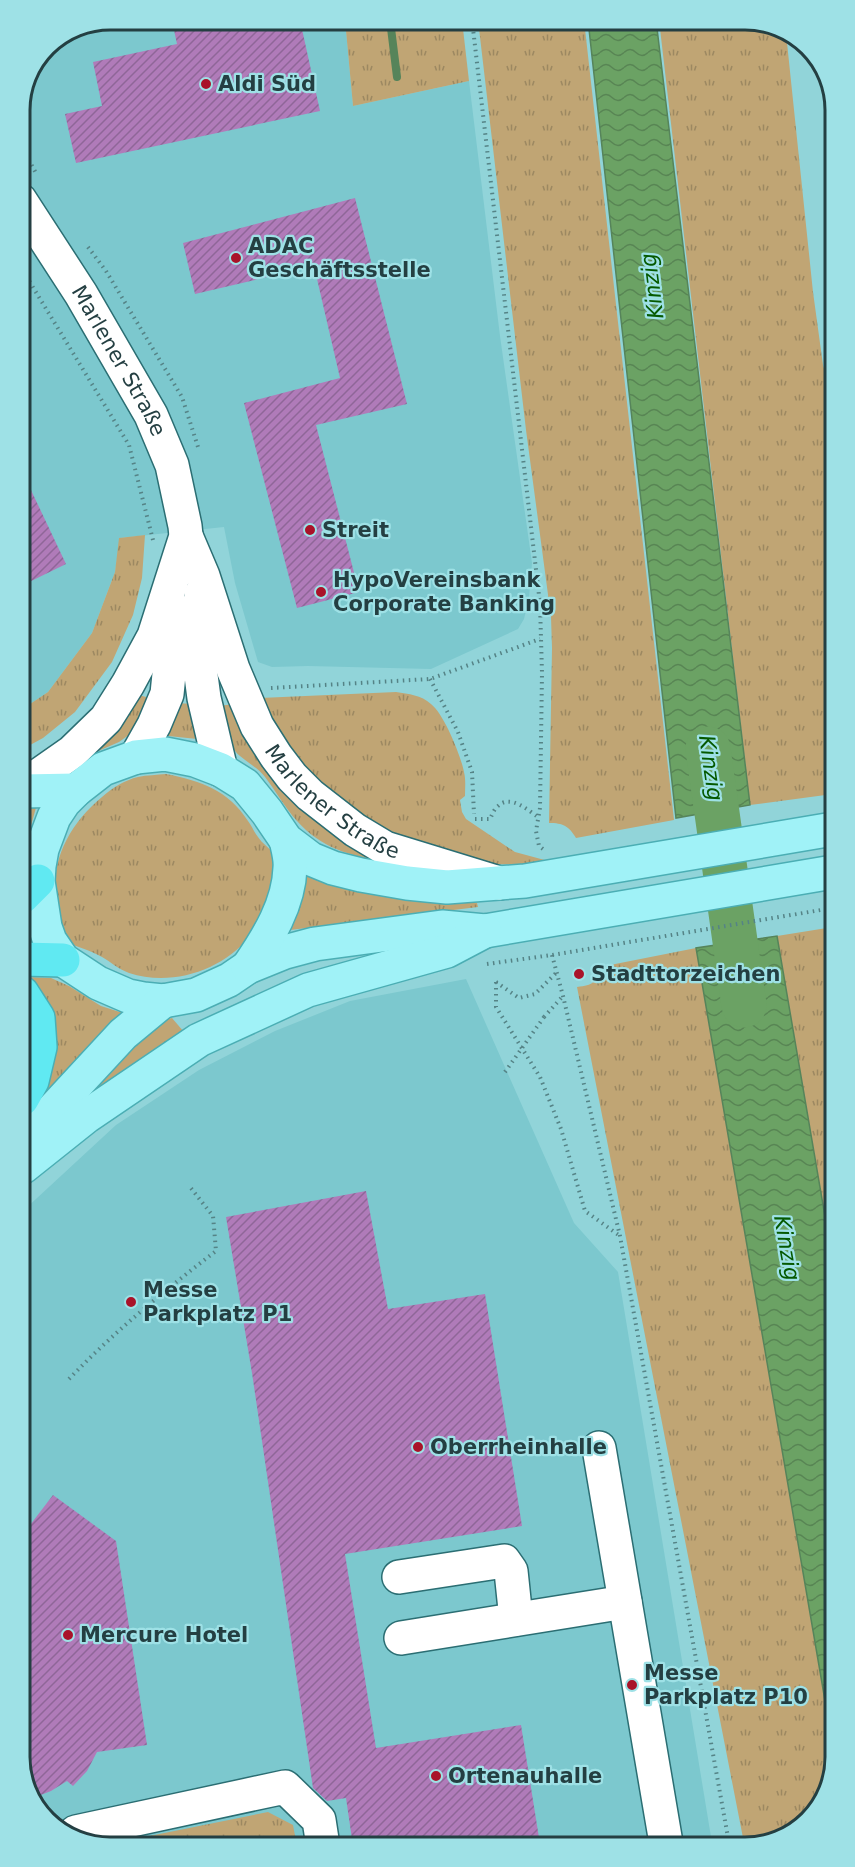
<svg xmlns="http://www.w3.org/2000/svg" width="855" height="1867" font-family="'DejaVu Sans',sans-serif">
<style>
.built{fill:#7cc8ce}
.grass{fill:url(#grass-tufts)}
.water{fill:url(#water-waves);stroke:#56845a;stroke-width:1.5}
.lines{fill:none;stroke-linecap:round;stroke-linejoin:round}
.stream{stroke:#56845a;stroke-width:8}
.river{stroke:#6ba264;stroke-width:45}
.building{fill:url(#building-hatch)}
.minor-casing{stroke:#2b6e73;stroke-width:36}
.major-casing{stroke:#4baeb4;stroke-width:36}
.highway-casing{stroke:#4baeb4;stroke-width:36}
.path{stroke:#558386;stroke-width:4;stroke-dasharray:1.5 4.5;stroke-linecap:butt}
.minor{stroke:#fff;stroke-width:33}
.major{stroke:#a0f2f7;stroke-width:33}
.highway{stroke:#60e9f2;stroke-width:33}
.path-bridge{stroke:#558386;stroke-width:4;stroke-dasharray:1.5 4.5;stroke-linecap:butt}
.poi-dot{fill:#a91329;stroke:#9ee1e6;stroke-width:2}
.labels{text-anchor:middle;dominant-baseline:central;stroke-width:4.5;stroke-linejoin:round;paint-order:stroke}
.poi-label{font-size:21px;font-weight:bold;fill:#243f42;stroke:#9ee1e6;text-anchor:start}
.street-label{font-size:21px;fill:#243f42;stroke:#9ee1e6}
.water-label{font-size:22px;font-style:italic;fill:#055900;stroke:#9ee1e6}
.rim{fill:none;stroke:#243f42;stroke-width:3}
</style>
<defs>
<pattern id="grass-tufts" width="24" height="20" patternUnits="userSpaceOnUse" patternTransform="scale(1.5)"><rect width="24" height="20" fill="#c0a574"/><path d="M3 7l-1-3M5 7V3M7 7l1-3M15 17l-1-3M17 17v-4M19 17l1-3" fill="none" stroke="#9c8861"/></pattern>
<pattern id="water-waves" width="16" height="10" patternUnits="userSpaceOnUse" patternTransform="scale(1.5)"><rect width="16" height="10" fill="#6ba264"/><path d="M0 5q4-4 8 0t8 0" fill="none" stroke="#588554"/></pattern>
<pattern id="building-hatch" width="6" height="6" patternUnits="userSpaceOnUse" patternTransform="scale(1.5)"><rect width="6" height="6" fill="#b07bb9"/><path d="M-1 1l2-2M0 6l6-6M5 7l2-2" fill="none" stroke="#8f6698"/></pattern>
</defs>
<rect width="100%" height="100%" fill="#91d4d9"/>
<g class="built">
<path d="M110 20H345L353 106 469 81 500 336 532 563 529 598 524 619 518 629 431 669 308 666 272 667 258 662 235 583 224 527 120 538 115 572 92 633 48 692 21 710 20 104 46 46Z"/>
<path d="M466 979 574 1223 618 1272 712 1843 103 1847 54 1829 24 1787 23 1211 116 1125 199 1070 275 1031 350 1001Z"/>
</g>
<g class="grass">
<path d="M345 20H462L469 81 353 106Z"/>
<path d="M478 20H584L674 820 576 838C569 826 563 823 549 823L552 648 551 617 526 430Z"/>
<path d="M659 20H752L786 33 813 292 823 365 832 399 833 794 750 805Z"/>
<path d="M145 535 142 578 133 615 112 662 75 712 43 738 21 750V710L48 692 92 633 115 572 119 538Z"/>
<path d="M396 692C409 694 421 695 431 704 444 714 461 756 464 772 466 780 465 788 465 796L460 800 462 812 466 819 515 852 552 862 528 865 488 864 443 855 349 819 286 752 260 698Z"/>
<path d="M135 694 157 700 133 732 119 742 75 761Z"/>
<path d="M175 703 194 704 197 739 159 735Z"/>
<path d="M235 704 383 862C349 855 321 848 297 821 285 808 276 791 265 777 258 768 248 763 240 756 226 744 223 722 218 706Z"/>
<path d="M166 774C201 781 228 790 248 821 252 826 254 832 258 837 267 850 280 852 282 870 275 885 267 900 260 916 257 922 254 931 250 936 222 971 171 987 129 973 118 969 111 962 102 957 89 950 77 946 63 942 60 928 54 912 54 897 53 855 71 823 102 797 112 788 125 780 138 777 147 775 157 775 166 774Z"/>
<path d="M37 804 22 858V808Z"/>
<path d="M305 874C362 899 416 902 477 903L478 907 282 931Z"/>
<path d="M833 927 834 1268 777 936Z"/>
<path d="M696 948 835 1759 817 1812 775 1843H744L577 987C594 985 595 983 600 967Z"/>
<path d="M27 977 51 978 69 986 101 1006 126 1014 23 1132V1118L44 1084 56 1053 53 1026 48 1008Z"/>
<path d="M172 1018 190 1039 46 1142 147 1024Z"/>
<path d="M268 1812 293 1825 297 1846 103 1847 105 1845Z"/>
</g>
<g class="water">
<path d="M588 20H656L750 805 676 818Z"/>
<path d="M777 936 834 1269 835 1759 696 948Z"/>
</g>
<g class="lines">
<path class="stream" d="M390 20 397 77"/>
<path class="river" d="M708 749 744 1005"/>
</g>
<g class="building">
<path d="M221 20H300L320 111 76 163 65 114 102 106 93 62 177 44 174 30Z"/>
<path d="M355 198 407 404 316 425 359 592 297 608 244 403 340 378 314 266 195 294 183 243Z"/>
<path d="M21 469 66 564 21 586Z"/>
<path d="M366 1191 388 1309 485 1294 522 1526 345 1554 376 1748 521 1725 540 1844 353 1846 346 1798 327 1801 313 1788 252 1373 226 1217Z"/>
<path d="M53 1495 116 1541 147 1745 97 1752 87 1771 73 1786 67 1781 51 1791 33 1798 24 1787V1533Z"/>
</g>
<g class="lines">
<g class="minor-casing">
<g id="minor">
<path id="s1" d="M20 200 81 294 151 415 172 465 185 526 186 536 154 636 128 684 106 719 72 752 22 787"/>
<path id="s2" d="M186 536 203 576 233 669 257 726 276 756 292 777 310 795 355 830 385 848 499 883"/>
<path d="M201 594 198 653 204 698 221 770"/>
<path d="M136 757 154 725 167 694 172 645V607"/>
<path d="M599 1448 666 1843"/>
<path d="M399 1577 504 1561 511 1571 516 1619"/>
<path d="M401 1638 625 1602"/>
<path d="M75 1836 76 1832 285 1787 319 1820 323 1846"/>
</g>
</g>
<g class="major-casing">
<g id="major">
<path d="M22 791 76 790"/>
<path d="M833 829 525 881 447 887 407 883 361 875 333 868 311 859 286 840 267 812 245 785 221 770 195 760 165 754 136 757 103 769 76 790 64 802 54 817 42 849 39 866 38 881 45 927 50 941 63 960 98 983 128 996 143 999 163 1001 196 995 229 980 248 967 285 952 315 944 442 927 485 931 833 872"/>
<path d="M248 967C268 938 289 904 290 868 291 859 288 849 286 840"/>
<path d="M23 1142 123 1034 163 1001"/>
<path d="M23 1167 87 1116 199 1040 308 990 447 951 485 931"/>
</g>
</g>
<g class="highway-casing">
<g id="highway">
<path d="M22 897 38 881"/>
<path d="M22 959 63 960"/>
<path d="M22 993 38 1018 40 1047 32 1081 22 1099"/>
</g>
</g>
<g class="path">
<path d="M472 20 540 604 542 673 540 808 536 831 539 846 543 849"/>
<path d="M20 144 37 175"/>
<path d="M88 247 106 271 182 397 198 447"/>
<path d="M20 266 129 445 153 540"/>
<path d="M430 679 458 732 472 772 474 814"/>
<path d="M271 688 430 679 540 639"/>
<path d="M475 819H490C492 815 494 809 498 806 510 794 528 810 538 817"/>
<path d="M552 955 563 996 620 1236 729 1843"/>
<path d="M487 964 552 955 833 908"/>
<path d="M496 982V1007L540 1077 561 1129 585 1211 620 1236"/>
<path d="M496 982 519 998 535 994 556 973"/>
<path d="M544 1017 563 996"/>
<path d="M69 1379C114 1332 165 1290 216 1251L213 1216 190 1187"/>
</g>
<use href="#minor" class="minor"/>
<use href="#major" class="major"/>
<use href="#highway" class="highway"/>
<path class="path-bridge" d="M505 1072 544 1017"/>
</g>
<g class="poi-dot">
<circle cx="206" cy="84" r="6"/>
<circle cx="236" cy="258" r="6"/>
<circle cx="310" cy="530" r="6"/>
<circle cx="321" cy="592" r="6"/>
<circle cx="579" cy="974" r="6"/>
<circle cx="131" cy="1302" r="6"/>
<circle cx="418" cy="1447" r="6"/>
<circle cx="68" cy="1635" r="6"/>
<circle cx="632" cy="1685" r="6"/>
<circle cx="436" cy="1776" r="6"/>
</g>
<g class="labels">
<g class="poi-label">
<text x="218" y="84">Aldi Süd</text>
<text x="248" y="246">ADAC<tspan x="248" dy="24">Geschäftsstelle</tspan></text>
<text x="322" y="530">Streit</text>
<text x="333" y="580">HypoVereinsbank<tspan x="333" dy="24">Corporate Banking</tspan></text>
<text x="591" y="974">Stadttorzeichen</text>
<text x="143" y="1290">Messe<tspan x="143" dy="24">Parkplatz P1</tspan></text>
<text x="430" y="1447">Oberrheinhalle</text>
<text x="80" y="1635">Mercure Hotel</text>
<text x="644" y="1673">Messe<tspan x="644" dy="24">Parkplatz P10</tspan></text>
<text x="448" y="1776">Ortenauhalle</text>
</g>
<g class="street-label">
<text stroke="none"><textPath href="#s1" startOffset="189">Marlener Straße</textPath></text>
<text stroke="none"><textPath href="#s2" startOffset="312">Marlener Straße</textPath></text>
</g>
<g class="water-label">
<text transform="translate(652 286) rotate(-97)">Kinzig</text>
<text transform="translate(711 768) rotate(82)">Kinzig</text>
<text transform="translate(787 1248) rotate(80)">Kinzig</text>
</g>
</g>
<path d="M0 0H855V1867H0ZM110 30H745A80 80 0 0 1 825 110V1757A80 80 0 0 1 745 1837H110A80 80 0 0 1 30 1757V110A80 80 0 0 1 110 30Z" fill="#9ee1e6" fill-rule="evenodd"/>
<path class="rim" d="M110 30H745A80 80 0 0 1 825 110V1757A80 80 0 0 1 745 1837H110A80 80 0 0 1 30 1757V110A80 80 0 0 1 110 30Z"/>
</svg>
